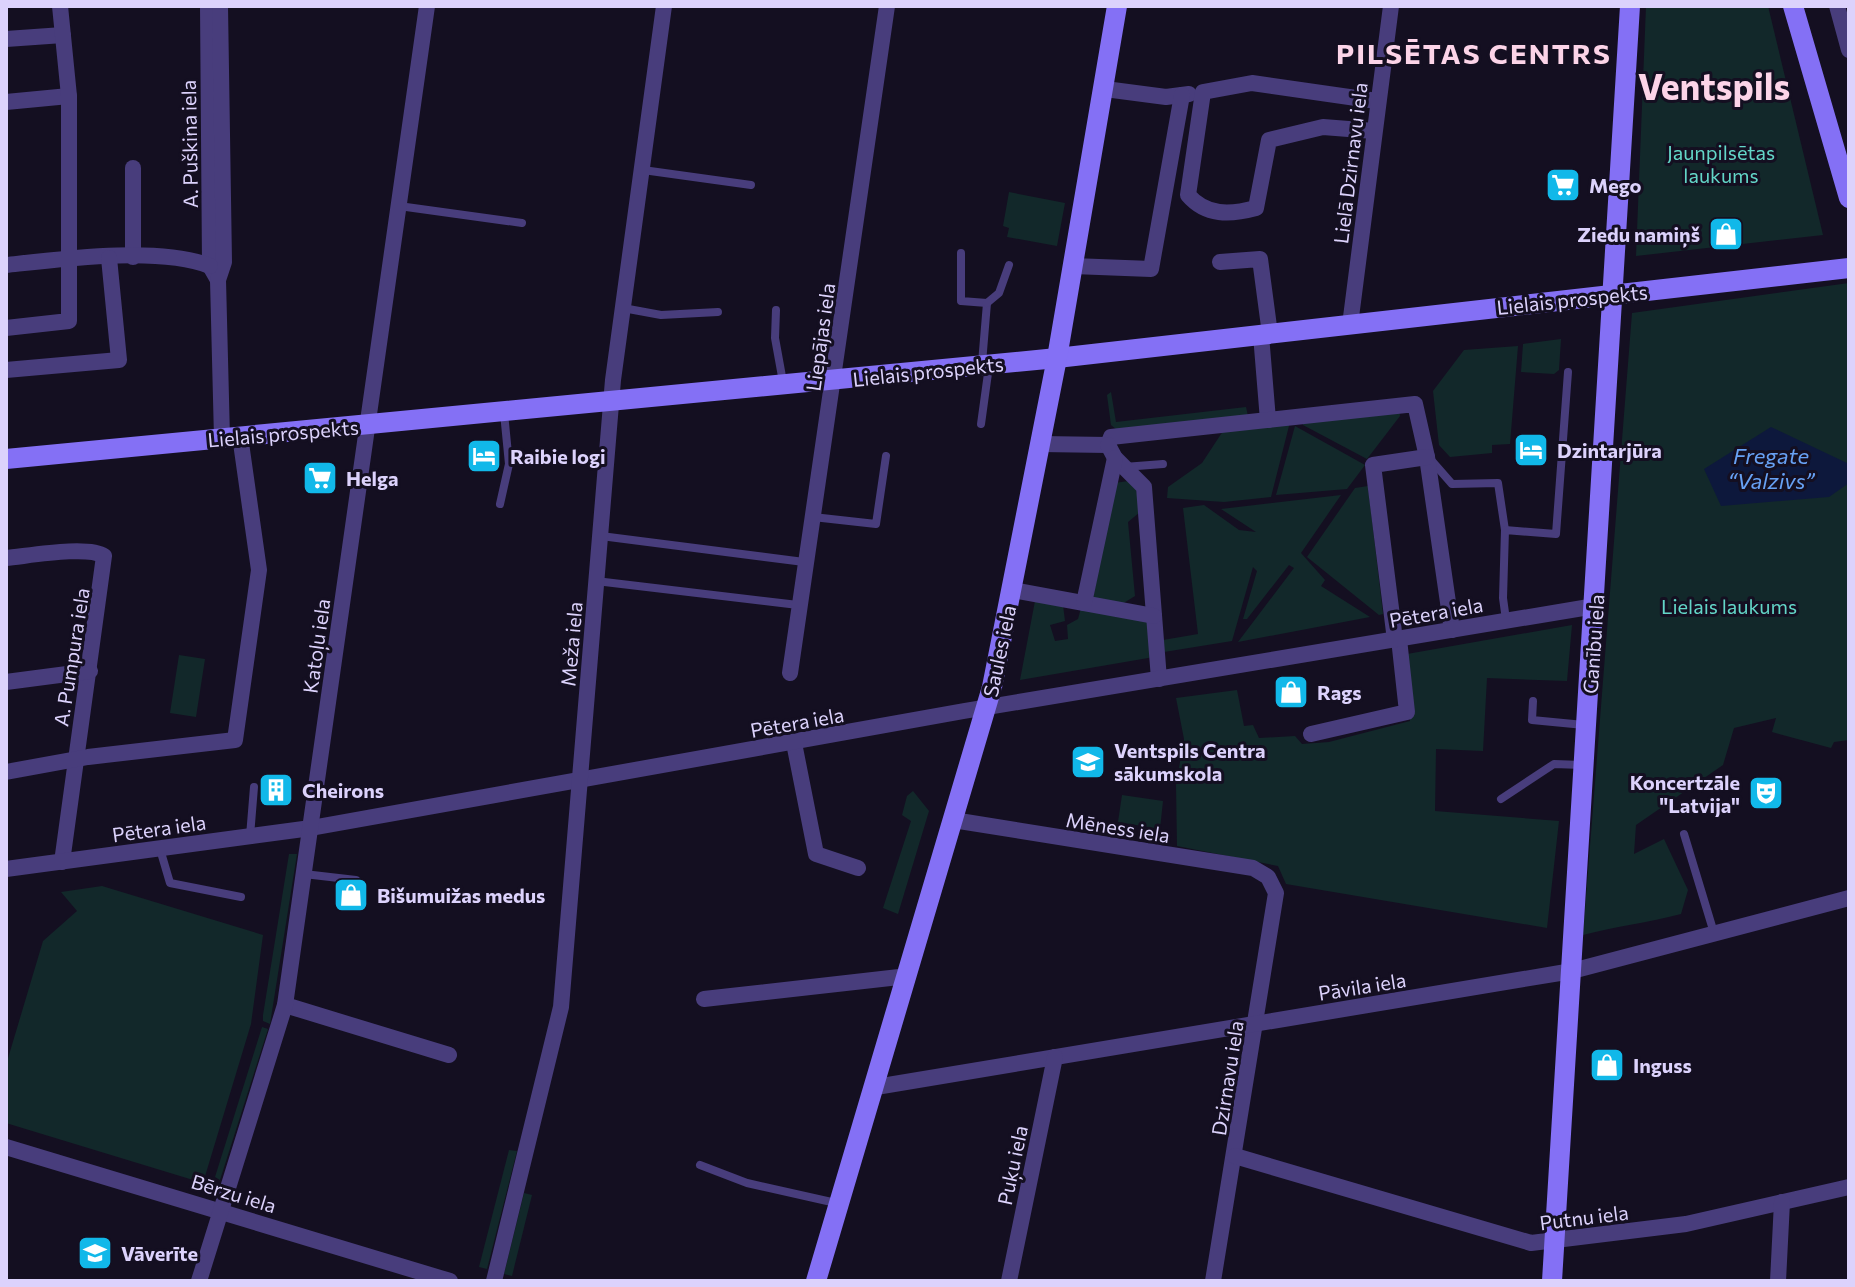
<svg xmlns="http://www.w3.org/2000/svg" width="1855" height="1287" font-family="Commissioner,sans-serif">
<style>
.green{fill:#12282a}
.water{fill:#0d183c}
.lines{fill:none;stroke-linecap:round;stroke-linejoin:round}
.lane{stroke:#483d7c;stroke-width:8}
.street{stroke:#483d7c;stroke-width:16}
.secondary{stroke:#8470f5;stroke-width:20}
.labels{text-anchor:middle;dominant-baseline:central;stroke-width:6;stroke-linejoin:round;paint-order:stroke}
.street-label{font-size:20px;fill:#dcd2fc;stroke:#140f21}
.park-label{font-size:20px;fill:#63d6c8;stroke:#140f21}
.poi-label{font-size:20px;font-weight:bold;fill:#dcd2fc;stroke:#140f21;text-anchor:start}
.water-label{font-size:22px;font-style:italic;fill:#67a1f4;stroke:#140f21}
.district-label{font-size:28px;font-weight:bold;letter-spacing:2px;fill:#fcd4e8;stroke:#140f21}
.town-label{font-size:36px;font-weight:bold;fill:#fcd4e8;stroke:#140f21}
</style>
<rect width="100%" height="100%" fill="#140f21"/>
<g class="green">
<path d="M1646 6H1768L1823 235 1636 256Z"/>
<path d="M1009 192 1065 203 1057 246 1007 237 1009 228 1003 226Z"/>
<path d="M1849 283V740L1834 742 1831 748 1772 732 1776 718 1734 728 1723 765 1636 825 1634 854 1664 839 1688 890 1681 914C1648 923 1616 926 1583 935L1632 313Z"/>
<path d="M1561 339 1559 370 1554 374 1521 372 1523 344Z"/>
<path d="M1518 346 1510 444 1492 445V453L1450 457 1439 445 1433 391 1464 350Z"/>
<path d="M1111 392 1116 422 1246 407 1248 416 1122 434 1111 425 1107 395Z"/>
<path d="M1399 410 1400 416 1367 459 1303 425V420Z"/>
<path d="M1290 422 1271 497 1224 502 1167 498 1168 487 1202 463 1225 428Z"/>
<path d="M1295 426 1365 465 1347 489 1276 495Z"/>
<path d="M1129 481 1136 488 1140 512 1128 522 1135 596 1122 604 1093 599 1114 483Z"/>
<path d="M1368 486 1383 614 1379 615 1307 557 1355 488Z"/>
<path d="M1341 495 1301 553 1325 580 1321 586 1370 617 1238 642 1294 568 1289 565 1247 619H1243L1257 571 1253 567 1232 641 1164 652 1163 640 1198 634 1183 508 1204 505 1239 530 1256 532 1221 509Z"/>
<path d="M1035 601 1063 605 1065 621 1050 625 1055 641 1068 639 1067 625 1078 619 1081 608 1150 621 1154 657 1020 680Z"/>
<path d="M1572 625 1567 681 1487 678 1483 751 1436 749 1435 811 1559 821 1547 928 1286 884 1278 866 1177 846 1176 785 1184 739 1176 698 1237 690 1244 726 1253 725 1259 738 1295 736 1302 744 1329 742 1410 721 1407 654Z"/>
<path d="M179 655 205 659 196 717 170 713Z"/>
<path d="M913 791 929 811 898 914 883 908 911 821 902 815 907 796Z"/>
<path d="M1122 795 1163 801 1160 829 1118 822Z"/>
<path d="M289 854H297L270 1024 263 1021V1015Z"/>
<path d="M102 886 263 935 251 1024 203 1183 6 1123V1065L43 941 77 911 61 892Z"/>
<path d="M262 1027 268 1029 220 1180 215 1177Z"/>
<path d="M509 1150 517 1151 487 1269 479 1267Z"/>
<path d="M524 1193 532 1195 512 1276 504 1274Z"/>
</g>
<path class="water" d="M1771 427 1849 464V483L1829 497 1721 506 1704 469Z"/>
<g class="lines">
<g class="lane">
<path d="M643 170 751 185"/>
<path d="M399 206 522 223"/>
<path d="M961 253V301L987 303 982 363"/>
<path d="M987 303 999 293 1009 265"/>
<path d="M623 308 661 315 718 312"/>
<path d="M776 310 775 338 783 382"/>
<path d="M981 424 989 366"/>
<path d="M1431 460 1452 484 1498 483 1505 530"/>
<path d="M1124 467 1163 464"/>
<path d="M500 504 509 464 504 413"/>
<path d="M813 517 876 524 886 456"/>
<path d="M601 536 804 562"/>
<path d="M596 581 798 605"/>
<path d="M1506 620 1503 598 1505 530 1556 534 1568 372"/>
<path d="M1533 701 1532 720 1584 725"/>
<path d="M1501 799 1554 764 1582 765"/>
<path d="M1684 834 1714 933"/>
<path d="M250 836 254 787"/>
<path d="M160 849 170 883 241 897"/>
<path d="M304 874 356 880"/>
<path d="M700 1165 747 1183 836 1203"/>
</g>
<g class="street">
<path d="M208 6 210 266 218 280"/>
<path d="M220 6 224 262 218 280 222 438"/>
<path d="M1837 6 1849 50"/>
<path d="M6 39 63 35"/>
<path d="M1105 89 1166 97 1189 94"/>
<path d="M6 102 69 96"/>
<path d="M1374 131 1323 127 1269 140 1256 208C1230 215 1206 216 1188 195L1203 92 1252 83 1377 101"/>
<path d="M133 168V257"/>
<path d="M1220 262 1260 259 1270 334"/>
<path d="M6 265C61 259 159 246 210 266"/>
<path d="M1073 266 1151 269 1182 95"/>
<path d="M1350 325 1391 6"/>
<path d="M6 328 69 321V96L60 6"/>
<path d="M1261 335 1268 420"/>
<path d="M6 370 119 360 109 258"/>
<path d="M1041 444 1108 445 1111 437 1415 404 1427 457 1452 630"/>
<path d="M1108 445 1115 458 1144 487 1159 679"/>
<path d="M6 558C28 556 88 545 104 556L62 862"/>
<path d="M1012 590 1154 616"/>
<path d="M1084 603 1115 458"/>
<path d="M1395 640 1373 465 1427 457"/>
<path d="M790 673 887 6"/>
<path d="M6 682 90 671"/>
<path d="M1311 734 1407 712 1399 639"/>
<path d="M794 743 816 854 858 868"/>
<path d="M6 772 88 757 235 740 259 570 240 436"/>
<path d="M953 820 1253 868 1268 877 1276 893 1213 1281"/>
<path d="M6 869 311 828 964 711 1595 606"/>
<path d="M704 999 908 976"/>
<path d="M285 1005 449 1055"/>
<path d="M876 1087 1572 971 1849 898"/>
<path d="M6 1147 450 1281"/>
<path d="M1235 1156 1531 1243 1686 1224 1849 1187"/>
<path d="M199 1281 285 1005 427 6"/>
<path d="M494 1281 561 1007 613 380 664 6"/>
<path d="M1009 1281 1055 1057"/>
<path d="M1778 1281 1782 1202"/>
</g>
<g class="secondary">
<path d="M1793 6 1849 198"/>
<path d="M6 459 1057 358 1849 268"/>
<path d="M816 1281 992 687 1057 358 1117 6"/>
<path d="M1552 1281 1630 6"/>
</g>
</g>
<defs>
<g id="supermarket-square" transform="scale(1.8)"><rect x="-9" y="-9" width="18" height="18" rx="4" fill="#11b8e9" stroke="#140f21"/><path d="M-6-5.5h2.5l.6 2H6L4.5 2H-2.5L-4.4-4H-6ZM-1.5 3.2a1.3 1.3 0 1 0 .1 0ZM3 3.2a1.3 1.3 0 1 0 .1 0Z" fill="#fff"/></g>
<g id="shop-square" transform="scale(1.8)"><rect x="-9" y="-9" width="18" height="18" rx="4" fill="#11b8e9" stroke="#140f21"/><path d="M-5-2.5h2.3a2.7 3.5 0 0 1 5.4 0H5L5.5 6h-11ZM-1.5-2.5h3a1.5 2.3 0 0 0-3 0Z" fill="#fff"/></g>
<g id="hotel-square" transform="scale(1.8)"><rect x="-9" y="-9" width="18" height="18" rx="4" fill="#11b8e9" stroke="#140f21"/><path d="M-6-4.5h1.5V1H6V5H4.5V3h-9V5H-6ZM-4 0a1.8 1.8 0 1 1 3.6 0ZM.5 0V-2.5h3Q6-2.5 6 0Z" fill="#fff"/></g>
<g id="school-square" transform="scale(1.8)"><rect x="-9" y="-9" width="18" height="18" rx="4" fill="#11b8e9" stroke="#140f21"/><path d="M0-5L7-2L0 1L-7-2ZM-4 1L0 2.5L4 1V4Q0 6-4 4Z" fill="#fff"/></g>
<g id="building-square" transform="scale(1.8)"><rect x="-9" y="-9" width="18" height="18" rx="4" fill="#11b8e9" stroke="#140f21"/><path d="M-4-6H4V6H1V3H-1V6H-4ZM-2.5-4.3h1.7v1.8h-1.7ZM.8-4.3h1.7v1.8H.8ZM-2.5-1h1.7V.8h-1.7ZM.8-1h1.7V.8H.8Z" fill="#fff"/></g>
<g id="theatre-square" transform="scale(1.8)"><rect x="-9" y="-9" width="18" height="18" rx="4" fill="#11b8e9" stroke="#140f21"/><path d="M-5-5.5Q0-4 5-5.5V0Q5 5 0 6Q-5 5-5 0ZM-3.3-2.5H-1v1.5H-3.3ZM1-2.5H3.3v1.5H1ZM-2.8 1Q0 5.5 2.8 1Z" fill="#fff"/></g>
</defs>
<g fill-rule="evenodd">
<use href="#supermarket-square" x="1563" y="185"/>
<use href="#shop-square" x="1726" y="234"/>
<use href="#hotel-square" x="1531" y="450"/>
<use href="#hotel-square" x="484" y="456"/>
<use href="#supermarket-square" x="320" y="478"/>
<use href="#shop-square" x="1291" y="692"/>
<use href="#school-square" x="1088" y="762"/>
<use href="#building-square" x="276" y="790"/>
<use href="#theatre-square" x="1766" y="793"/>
<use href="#shop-square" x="351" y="895"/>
<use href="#shop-square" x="1607" y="1065"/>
<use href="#school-square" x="95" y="1253"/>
</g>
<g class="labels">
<g class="street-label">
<text transform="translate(189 144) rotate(-91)">A. Puškina iela</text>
<text transform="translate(1350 163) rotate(-83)">Lielā Dzirnavu iela</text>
<text transform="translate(1572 299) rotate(-6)">Lielais prospekts</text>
<text transform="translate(820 337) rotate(-82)">Liepājas iela</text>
<text transform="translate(928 371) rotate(-6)">Lielais prospekts</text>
<text transform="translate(283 433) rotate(-5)">Lielais prospekts</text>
<text transform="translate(1436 612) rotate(-10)">Pētera iela</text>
<text transform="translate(571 644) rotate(-85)">Meža iela</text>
<text transform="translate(1593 644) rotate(-86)">Ganību iela</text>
<text transform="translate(316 646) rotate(-82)">Katoļu iela</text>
<text transform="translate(999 651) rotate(-78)">Saules iela</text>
<text transform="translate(71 657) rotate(-81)">A. Pumpura iela</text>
<text transform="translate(797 722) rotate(-10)">Pētera iela</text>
<text transform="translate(1118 827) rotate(9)">Mēness iela</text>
<text transform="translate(159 828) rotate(-8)">Pētera iela</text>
<text transform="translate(1362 986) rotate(-9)">Pāvila iela</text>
<text transform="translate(1227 1078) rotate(-81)">Dzirnavu iela</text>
<text transform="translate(1012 1165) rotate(-78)">Puķu iela</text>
<text transform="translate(234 1193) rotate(17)">Bērzu iela</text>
<text transform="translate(1584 1217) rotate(-7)">Putnu iela</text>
</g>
<g class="park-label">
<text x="1721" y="152">Jaunpilsētas<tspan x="1721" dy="23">laukums</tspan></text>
<text x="1729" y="606">Lielais laukums</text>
</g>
<g class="poi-label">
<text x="1589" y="185">Mego</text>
<text x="1700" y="234" text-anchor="end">Ziedu namiņš</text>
<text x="1557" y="450">Dzintarjūra</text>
<text x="510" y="456">Raibie logi</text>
<text x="346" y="478">Helga</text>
<text x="1317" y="692">Rags</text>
<text x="1114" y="750">Ventspils Centra<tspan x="1114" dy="23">sākumskola</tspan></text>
<text x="1740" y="782" text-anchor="end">Koncertzāle<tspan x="1740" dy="23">"Latvija"</tspan></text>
<text x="302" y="790">Cheirons</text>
<text x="377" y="895">Bišumuižas medus</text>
<text x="1633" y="1065">Inguss</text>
<text x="121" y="1253">Vāverīte</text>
</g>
<g class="water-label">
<text x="1771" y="455">Fregate<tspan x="1771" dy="25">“Valzivs”</tspan></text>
</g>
<g class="district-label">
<text x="1474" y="53">PILSĒTAS CENTRS</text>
</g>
<g class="town-label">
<text x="1714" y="85">Ventspils</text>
</g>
</g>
<rect width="1855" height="1287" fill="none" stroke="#dcd2fc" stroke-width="16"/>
</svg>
